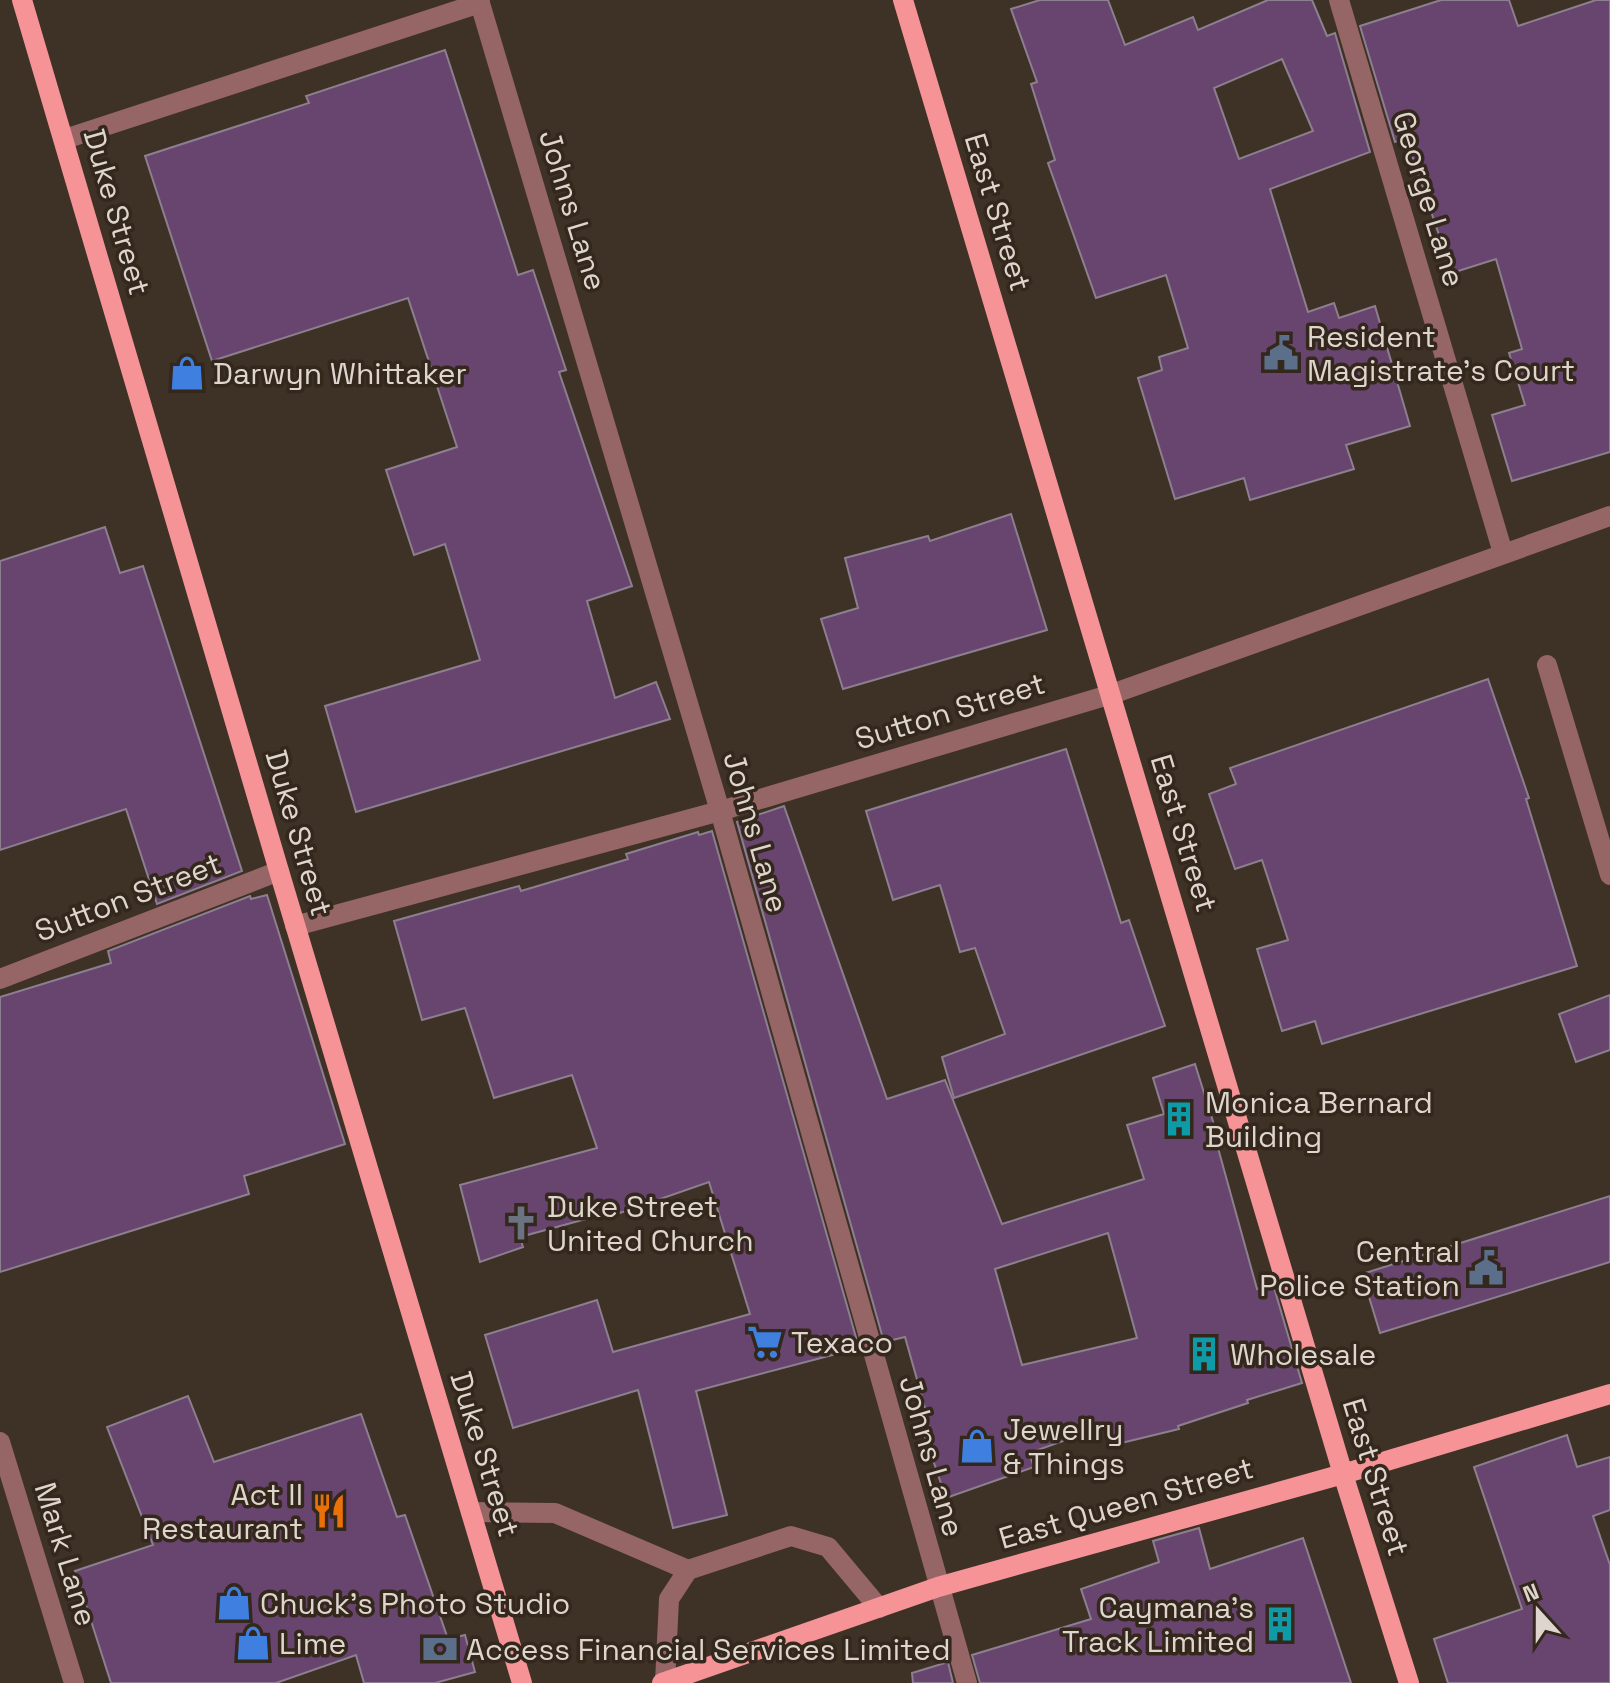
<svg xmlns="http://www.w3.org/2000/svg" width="1610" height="1683" font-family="'Space Grotesk',sans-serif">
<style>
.building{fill:#68456f;stroke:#8c7f8f;stroke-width:2;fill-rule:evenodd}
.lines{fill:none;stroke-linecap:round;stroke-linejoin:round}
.minor{stroke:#966566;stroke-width:20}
.major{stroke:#f59396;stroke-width:20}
.labels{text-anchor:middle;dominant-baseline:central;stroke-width:7;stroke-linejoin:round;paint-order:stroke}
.street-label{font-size:30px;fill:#ded6ce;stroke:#34271c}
.poi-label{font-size:30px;fill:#ded6ce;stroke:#34271c;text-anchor:start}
</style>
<rect width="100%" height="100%" fill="#3e3125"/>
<g class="building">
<path d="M1040 0H1108L1125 45 1193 17 1198 30 1268 0H1312L1327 36 1335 33 1370 152 1270 189 1308 312 1334 303 1339 318 1375 306 1410 426 1346 445 1354 469 1250 500 1244 478 1175 499 1138 378 1162 370 1159 357 1188 348 1166 275 1096 298 1048 163 1055 160 1031 84 1037 82 1011 9ZM1282 59 1313 131 1239 159 1214 88Z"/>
<path d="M1441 0H1509L1518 26 1596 0H1610V452L1512 481 1492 415 1525 405 1509 353 1522 349 1496 259 1452 273 1406 138 1395 142 1360 26Z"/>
<path d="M445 50 518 275 533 270 566 370 559 372 632 586 587 601 615 698 656 682 670 719 356 812 325 706 480 660 445 544 414 555 386 470 457 447 408 298 212 361 145 156 309 103 306 96Z"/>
<path d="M1011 514 1047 630 843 689 821 619 858 608 845 558 928 536 930 541Z"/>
<path d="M105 527 120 573 143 566 242 871 157 904 126 809 0 850V561Z"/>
<path d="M1488 679 1529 798 1526 799 1577 966 1322 1044 1315 1021 1282 1031 1257 949 1288 940 1262 860 1235 869 1209 794 1236 784 1230 768Z"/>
<path d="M1066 749 1121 923 1129 920 1165 1026 954 1098 942 1057 1005 1034 975 948 960 952 940 885 893 900 866 811Z"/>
<path d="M784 806 887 1099 945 1080 1002 1224 1144 1179 1127 1125 1164 1114 1153 1078 1195 1064 1221 1147 1218 1148 1257 1289 1273 1284 1302 1383 1247 1400 1248 1403 1178 1426 1179 1429 1113 1445 1108 1425 1029 1453 1034 1467 946 1498 921 1425 929 1422 905 1337 884 1342 737 822ZM1108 1233 1137 1338 1022 1365 995 1269Z"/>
<path d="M712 831 859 1348 696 1391 727 1515 673 1528 638 1390 513 1428 485 1335 597 1300 613 1352 750 1314 709 1182 620 1213 619 1210 520 1237 523 1247 480 1262 460 1185 597 1148 572 1075 494 1098 465 1008 422 1020 394 921 519 886 521 891 628 859 626 854 698 832 699 835Z"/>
<path d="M267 895 345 1144 244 1176 249 1194 0 1272V997L111 963 108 951 250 896 251 899Z"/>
<path d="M1610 995V1050L1576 1062 1559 1014Z"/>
<path d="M1610 1196V1262L1380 1333 1362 1274Z"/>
<path d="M188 1396 214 1462 361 1414 397 1517 405 1515 448 1639 465 1635 475 1672 435 1683H364L356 1655 276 1683H111L75 1571 153 1545 107 1427Z"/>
<path d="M1567 1435 1577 1467 1610 1457V1510L1593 1516 1610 1565V1683H1448L1434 1639 1522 1609 1474 1467Z"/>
<path d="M1199 1528 1210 1569 1303 1538 1351 1683H980L972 1655 1091 1619 1081 1589 1159 1562 1153 1541Z"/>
<path d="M948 1662 953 1683H913L912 1673Z"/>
</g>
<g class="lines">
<g class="minor">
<path d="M479 0 720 811 967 1683"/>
<path d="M1339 0 1503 553"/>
<path d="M65 139 480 3"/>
<path d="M1547 665 1610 875"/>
<path d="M295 926 720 811 1112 694 1610 516"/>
<path d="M0 979 279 871"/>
<path d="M0 1442 74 1683"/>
<path d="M471 1512 555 1513 688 1570"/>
<path d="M665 1682 669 1599 688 1570 791 1536 828 1547 879 1608"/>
</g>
<g class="major">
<path d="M22 0 279 871 522 1683"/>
<path d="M903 0 1343 1474 1409 1683"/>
<path d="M662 1683 938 1587 1343 1474 1610 1394"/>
</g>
</g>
<defs>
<g id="civic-bare" transform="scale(2.76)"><path d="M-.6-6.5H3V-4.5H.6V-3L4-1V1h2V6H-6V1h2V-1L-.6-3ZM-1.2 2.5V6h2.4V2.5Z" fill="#5c6f8a" stroke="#34271c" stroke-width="2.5" paint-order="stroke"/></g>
<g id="shop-bare" transform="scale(2.76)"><path d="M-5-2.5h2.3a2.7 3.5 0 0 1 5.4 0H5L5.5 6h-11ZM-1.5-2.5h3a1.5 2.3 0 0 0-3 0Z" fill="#3f7fe0" stroke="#34271c" stroke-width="2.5" paint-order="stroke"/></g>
<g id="building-bare" transform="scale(2.76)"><path d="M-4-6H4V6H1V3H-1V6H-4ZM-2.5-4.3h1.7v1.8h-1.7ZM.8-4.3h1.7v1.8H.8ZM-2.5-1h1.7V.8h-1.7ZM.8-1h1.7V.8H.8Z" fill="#0f9aa8" stroke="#34271c" stroke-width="2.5" paint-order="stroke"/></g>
<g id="church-bare" transform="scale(2.76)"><path d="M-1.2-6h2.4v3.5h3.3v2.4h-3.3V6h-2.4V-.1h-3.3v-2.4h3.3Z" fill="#6b7280" stroke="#34271c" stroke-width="2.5" paint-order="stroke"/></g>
<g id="supermarket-bare" transform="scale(2.76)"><path d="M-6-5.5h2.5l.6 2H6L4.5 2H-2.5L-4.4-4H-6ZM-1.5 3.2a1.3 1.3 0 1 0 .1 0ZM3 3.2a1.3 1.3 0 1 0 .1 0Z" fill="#3f7fe0" stroke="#34271c" stroke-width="2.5" paint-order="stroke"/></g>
<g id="restaurant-bare" transform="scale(2.76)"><path d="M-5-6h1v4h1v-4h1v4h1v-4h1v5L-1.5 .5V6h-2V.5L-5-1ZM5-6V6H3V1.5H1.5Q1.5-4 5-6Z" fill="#e8710a" stroke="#34271c" stroke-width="2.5" paint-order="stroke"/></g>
<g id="bank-bare" transform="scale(2.76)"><path d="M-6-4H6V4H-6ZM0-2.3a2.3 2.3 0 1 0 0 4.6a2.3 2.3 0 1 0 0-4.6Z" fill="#5c6f8a" stroke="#34271c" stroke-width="2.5" paint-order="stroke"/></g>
</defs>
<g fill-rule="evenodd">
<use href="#civic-bare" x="1281" y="353"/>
<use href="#shop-bare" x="187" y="373"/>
<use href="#building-bare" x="1179" y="1119"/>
<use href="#church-bare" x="521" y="1223"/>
<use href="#civic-bare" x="1486" y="1268"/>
<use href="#supermarket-bare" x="765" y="1342"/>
<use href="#building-bare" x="1204" y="1354"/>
<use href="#shop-bare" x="977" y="1446"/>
<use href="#restaurant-bare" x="329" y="1511"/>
<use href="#shop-bare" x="234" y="1603"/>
<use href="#building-bare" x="1280" y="1624"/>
<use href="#shop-bare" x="253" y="1643"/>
<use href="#bank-bare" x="440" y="1649"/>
</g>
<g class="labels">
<g class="street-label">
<text transform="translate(1429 199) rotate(73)">George Lane</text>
<text transform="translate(573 210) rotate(73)">Johns Lane</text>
<text transform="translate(117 212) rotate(74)">Duke Street</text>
<text transform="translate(998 212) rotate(73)">East Street</text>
<text transform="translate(950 711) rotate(-17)">Sutton Street</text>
<text transform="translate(756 832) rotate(74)">Johns Lane</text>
<text transform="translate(299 833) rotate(74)">Duke Street</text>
<text transform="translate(1184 833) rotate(73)">East Street</text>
<text transform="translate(128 897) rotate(-21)">Sutton Street</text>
<text transform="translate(485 1454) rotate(73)">Duke Street</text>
<text transform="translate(932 1456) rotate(74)">Johns Lane</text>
<text transform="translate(1376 1477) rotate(73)">East Street</text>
<text transform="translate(1126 1503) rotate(-16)">East Queen Street</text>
<text transform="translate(66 1554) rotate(73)">Mark Lane</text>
</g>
<g class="poi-label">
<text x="1307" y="336">Resident<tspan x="1307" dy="34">Magistrate's Court</tspan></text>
<text x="213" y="373">Darwyn Whittaker</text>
<text x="1205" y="1102">Monica Bernard<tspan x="1205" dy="34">Building</tspan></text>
<text x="547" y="1206">Duke Street<tspan x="547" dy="34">United Church</tspan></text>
<text x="1460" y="1251" text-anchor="end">Central<tspan x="1460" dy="34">Police Station</tspan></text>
<text x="791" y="1342">Texaco</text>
<text x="1230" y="1354">Wholesale</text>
<text x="1003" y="1429">Jewellry<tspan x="1003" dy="34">&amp; Things</tspan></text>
<text x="303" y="1494" text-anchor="end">Act II<tspan x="303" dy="34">Restaurant</tspan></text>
<text x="260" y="1603">Chuck's Photo Studio</text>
<text x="1254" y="1607" text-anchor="end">Caymana's<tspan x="1254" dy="34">Track Limited</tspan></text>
<text x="279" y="1643">Lime</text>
<text x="466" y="1649">Access Financial Services Limited</text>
</g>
</g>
<g transform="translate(1538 1611) rotate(339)" stroke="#34271c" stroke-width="6" paint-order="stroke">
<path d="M0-6L14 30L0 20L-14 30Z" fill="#ded6ce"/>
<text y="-12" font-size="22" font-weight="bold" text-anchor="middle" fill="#ded6ce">N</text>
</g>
</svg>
